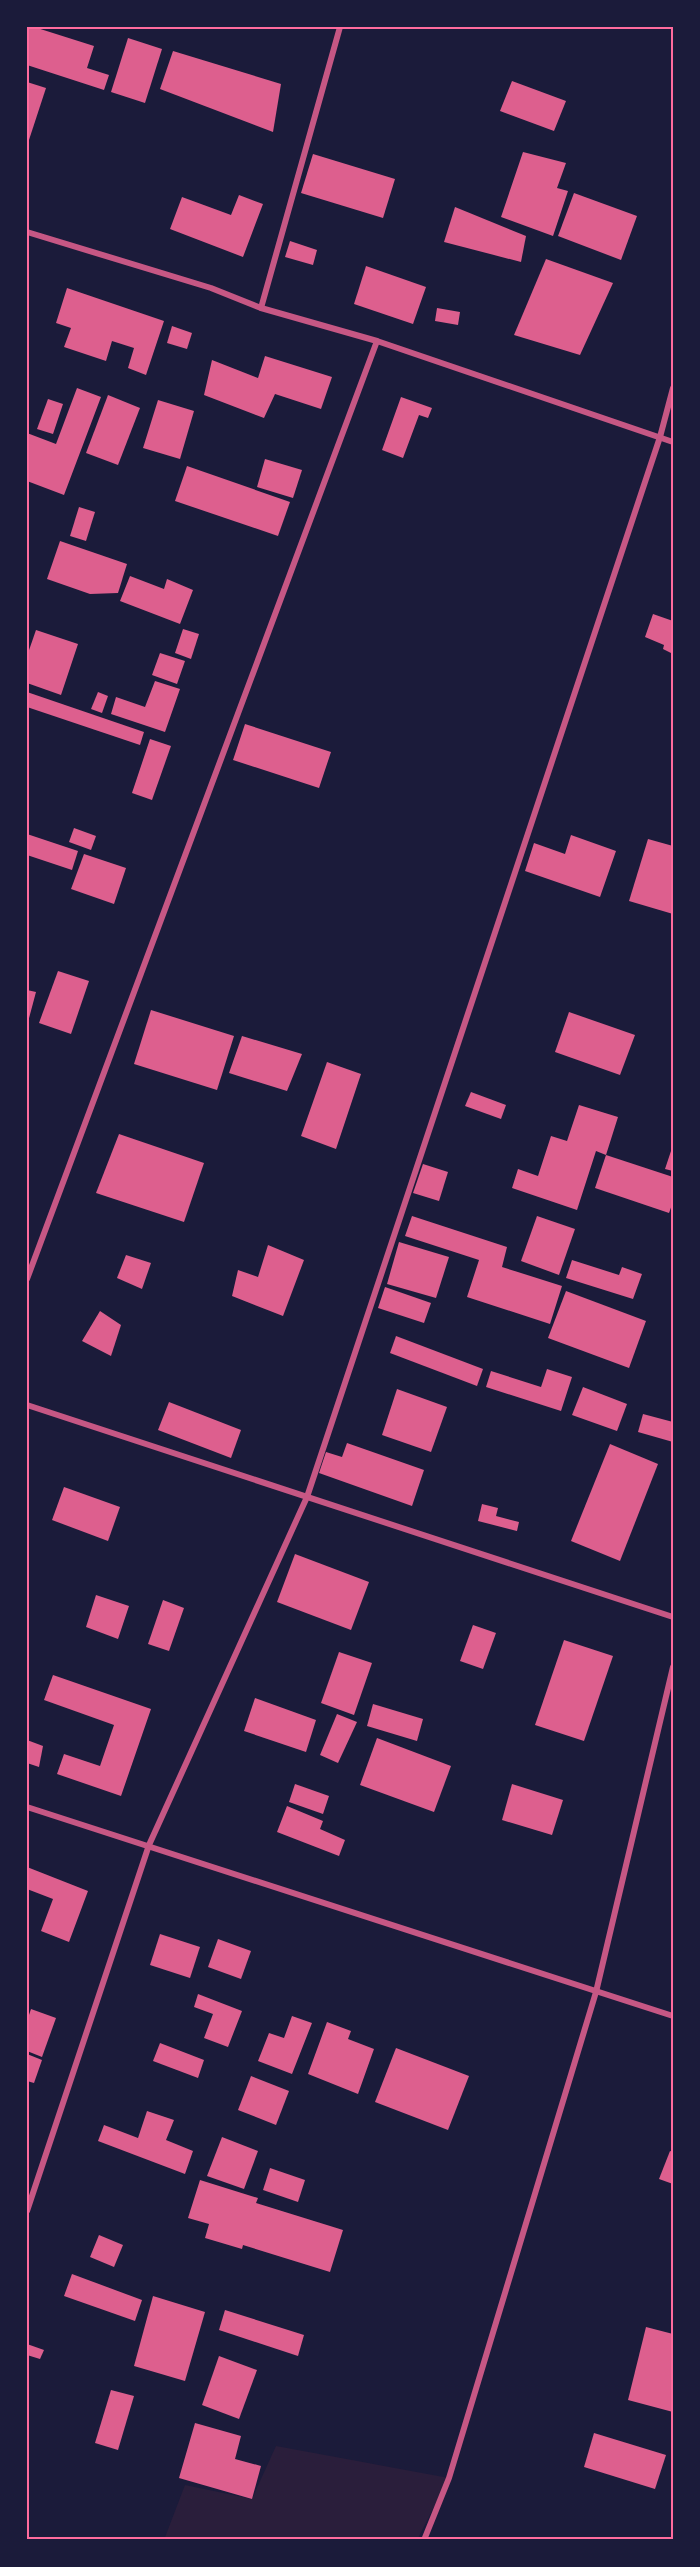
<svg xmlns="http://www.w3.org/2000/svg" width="700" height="2567" font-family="'Roboto Condensed',sans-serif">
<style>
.green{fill:#2a1e3b}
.building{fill:#dd5f8e}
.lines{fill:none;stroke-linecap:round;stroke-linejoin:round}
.minor{stroke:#c65784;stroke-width:6}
.neatline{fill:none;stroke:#ff6b9d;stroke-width:2}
</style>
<rect width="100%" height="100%" fill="#1b1b3a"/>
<path class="green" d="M276 2446 449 2478 417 2540H164L185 2485 252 2499Z"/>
<g class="building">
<path d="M27 27H34L94 46 87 68 109 75 104 90 27 65Z"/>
<path d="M128 38 162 49 145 103 111 92Z"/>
<path d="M173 51 281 84 273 132 160 89Z"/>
<path d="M512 81 566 101 554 131 500 111Z"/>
<path d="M27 82 46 88 27 146Z"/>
<path d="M523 152 566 163 557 188 568 191 553 236 501 217Z"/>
<path d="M313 154 395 179 383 218 301 193Z"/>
<path d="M574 193 637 216 621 260 558 236Z"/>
<path d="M239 195 263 204 243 257 170 229 182 197 231 215Z"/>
<path d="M455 207 526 236 521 262 444 242Z"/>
<path d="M290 241 317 250 313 265 285 257Z"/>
<path d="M546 259 613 283 580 355 514 335Z"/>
<path d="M366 266 426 287 413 324 354 304Z"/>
<path d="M67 288 164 321 146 375 128 368 134 348 112 341 106 361 64 347 71 328 56 323Z"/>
<path d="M437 308 460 312 458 325 435 321Z"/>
<path d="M172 326 192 333 187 349 167 343Z"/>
<path d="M265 356 332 377 321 409 275 394 264 418 204 395 212 360 258 378Z"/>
<path d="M77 388 101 397 64 495 27 481V433L56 444Z"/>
<path d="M108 395 140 408 118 465 86 453Z"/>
<path d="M401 397 432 408 428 418 419 415 403 458 382 450Z"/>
<path d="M48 399 63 404 53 434 37 429Z"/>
<path d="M158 400 194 411 180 459 143 448Z"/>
<path d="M265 459 302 470 293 498 257 487Z"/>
<path d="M187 466 290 502 278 536 175 501Z"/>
<path d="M79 507 95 512 86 541 70 536Z"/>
<path d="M60 541 127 564 118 593 90 594 47 579Z"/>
<path d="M130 576 164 589 167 579 193 590 180 624 120 601Z"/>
<path d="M653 614 673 621V654L663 649 664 645 645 637Z"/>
<path d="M183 629 199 634 191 659 175 653Z"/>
<path d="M36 630 78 644 61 695 27 683V656Z"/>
<path d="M160 653 185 661 177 684 152 675Z"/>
<path d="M155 681 180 689 165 732 111 714 116 697 145 707Z"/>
<path d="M27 692 144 732 140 745 27 707Z"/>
<path d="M98 692 108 696 102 713 91 709Z"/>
<path d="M245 724 331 752 319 788 233 760Z"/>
<path d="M150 739 171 746 152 800 132 793Z"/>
<path d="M74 828 96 836 91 850 69 842Z"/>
<path d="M27 834 78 851 72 870 27 855Z"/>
<path d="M571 835 616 851 600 897 525 871 534 843 565 854Z"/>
<path d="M648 839 673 846V914L629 901Z"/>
<path d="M84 854 126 868 114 904 71 889Z"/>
<path d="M58 971 89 981 71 1034 39 1023Z"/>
<path d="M27 990 36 992 28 1022H27Z"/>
<path d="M151 1010 234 1036 217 1090 134 1064Z"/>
<path d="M569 1012 635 1035 620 1075 555 1052Z"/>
<path d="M242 1036 302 1054 287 1091 229 1073Z"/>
<path d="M327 1062 361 1074 336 1149 301 1136Z"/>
<path d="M471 1092 506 1105 501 1119 465 1106Z"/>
<path d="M579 1105 618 1117 606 1155 596 1151 577 1210 512 1188 518 1169 538 1176 551 1136 567 1141Z"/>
<path d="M119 1134 204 1163 184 1222 96 1193Z"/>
<path d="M673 1145V1171L665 1169Z"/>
<path d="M606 1155 673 1177V1202L669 1213 595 1188Z"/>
<path d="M423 1164 448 1172 439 1201 413 1193Z"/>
<path d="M412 1216 507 1247 502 1267 562 1286 550 1324 467 1297 479 1260 405 1236Z"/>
<path d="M537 1216 575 1229 559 1275 521 1261Z"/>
<path d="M399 1242 449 1257 436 1298 387 1284Z"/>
<path d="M268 1245 304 1260 283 1316 232 1296 238 1270 258 1277Z"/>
<path d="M126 1255 151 1263 142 1289 117 1278Z"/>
<path d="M572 1260 619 1275 622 1267 642 1274 633 1299 566 1278Z"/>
<path d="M385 1287 431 1303 424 1323 378 1308Z"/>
<path d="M566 1291 646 1321 629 1368 548 1338Z"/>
<path d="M100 1311 121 1325 111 1356 82 1341Z"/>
<path d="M396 1336 483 1369 477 1386 390 1353Z"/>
<path d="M547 1369 572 1377 561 1411 486 1387 491 1371 541 1387Z"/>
<path d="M583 1387 627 1404 617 1431 572 1415Z"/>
<path d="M397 1389 447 1407 431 1452 382 1435Z"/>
<path d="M169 1402 241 1430 231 1458 158 1430Z"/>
<path d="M643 1414 673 1422V1442L638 1432Z"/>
<path d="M347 1443 424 1470 412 1506 319 1473 326 1452 342 1457Z"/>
<path d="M610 1444 658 1464 620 1561 571 1541Z"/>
<path d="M64 1487 120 1507 108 1541 52 1520Z"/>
<path d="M482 1504 498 1508 496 1516 519 1522 517 1531 478 1521Z"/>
<path d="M295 1554 369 1582 351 1630 277 1602Z"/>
<path d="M96 1595 129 1606 118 1639 86 1627Z"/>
<path d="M163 1600 184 1608 169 1651 148 1644Z"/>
<path d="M473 1625 496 1633 483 1669 460 1661Z"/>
<path d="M564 1640 613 1656 584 1741 535 1725Z"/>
<path d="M339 1652 372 1663 354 1715 321 1703Z"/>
<path d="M53 1675 151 1709 121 1796 57 1774 64 1754 100 1766 114 1725 44 1700Z"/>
<path d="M255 1698 316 1720 306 1752 244 1731Z"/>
<path d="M373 1704 423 1719 417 1741 367 1726Z"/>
<path d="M337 1714 357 1722 338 1763 320 1755Z"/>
<path d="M377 1738 451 1766 434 1812 360 1785Z"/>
<path d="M27 1740 43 1746 39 1767 27 1763Z"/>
<path d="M295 1784 329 1796 323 1814 289 1802Z"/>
<path d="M512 1784 563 1800 552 1835 502 1820Z"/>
<path d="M287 1806 323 1821 320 1829 345 1840 339 1856 277 1832Z"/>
<path d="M27 1867 88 1891 69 1942 41 1931 53 1899 27 1889Z"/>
<path d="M160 1934 200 1947 190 1978 150 1965Z"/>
<path d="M218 1939 251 1951 241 1979 208 1967Z"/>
<path d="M198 1994 242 2011 228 2047 204 2038 213 2014 194 2007Z"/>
<path d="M31 2009 56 2018 42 2057 27 2051V2021Z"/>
<path d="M292 2016 312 2023 292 2074 258 2061 269 2033 284 2038Z"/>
<path d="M327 2022 351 2031 348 2039 374 2049 358 2094 308 2074Z"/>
<path d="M160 2043 204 2060 198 2078 153 2061Z"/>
<path d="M396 2048 469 2076 448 2130 375 2102Z"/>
<path d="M27 2054 42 2060 34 2083 27 2081Z"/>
<path d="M251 2076 289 2091 276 2125 238 2110Z"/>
<path d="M147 2111 174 2120 166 2140 193 2151 185 2174 98 2141 104 2125 138 2138Z"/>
<path d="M222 2137 258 2151 244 2189 207 2176Z"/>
<path d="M670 2151 673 2152V2184L659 2179Z"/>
<path d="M270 2168 305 2180 298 2202 263 2190Z"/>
<path d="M200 2180 258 2198 256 2203 343 2230 330 2272 243 2245 242 2249 205 2238 209 2224 188 2218Z"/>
<path d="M99 2235 123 2245 114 2267 90 2257Z"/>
<path d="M72 2274 142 2300 135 2321 64 2296Z"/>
<path d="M153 2296 205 2312 185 2381 134 2366Z"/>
<path d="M225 2310 304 2335 298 2356 219 2330Z"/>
<path d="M646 2327 673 2334V2412L628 2400Z"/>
<path d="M27 2344 44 2350 40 2359 27 2355Z"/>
<path d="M219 2356 257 2370 239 2419 202 2405Z"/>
<path d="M111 2390 134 2396 118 2450 95 2443Z"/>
<path d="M195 2423 241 2436 235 2459 261 2466 252 2499 179 2478Z"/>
<path d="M594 2433 666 2455 655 2489 584 2467Z"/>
</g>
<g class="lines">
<g class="minor">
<path d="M27 232 211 288 261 308 377 341 673 442"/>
<path d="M261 308 340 27"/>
<path d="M27 1279 377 341"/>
<path d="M27 1405 673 1617"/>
<path d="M27 1807 673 2016"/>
<path d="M27 2211 149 1845 307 1497 660 437 673 388"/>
<path d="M424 2540 449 2478 596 1992 673 1667"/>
</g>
</g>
<rect width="700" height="2567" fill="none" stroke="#1b1b3a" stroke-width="57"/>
<rect x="28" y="28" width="644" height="2510" class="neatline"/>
</svg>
